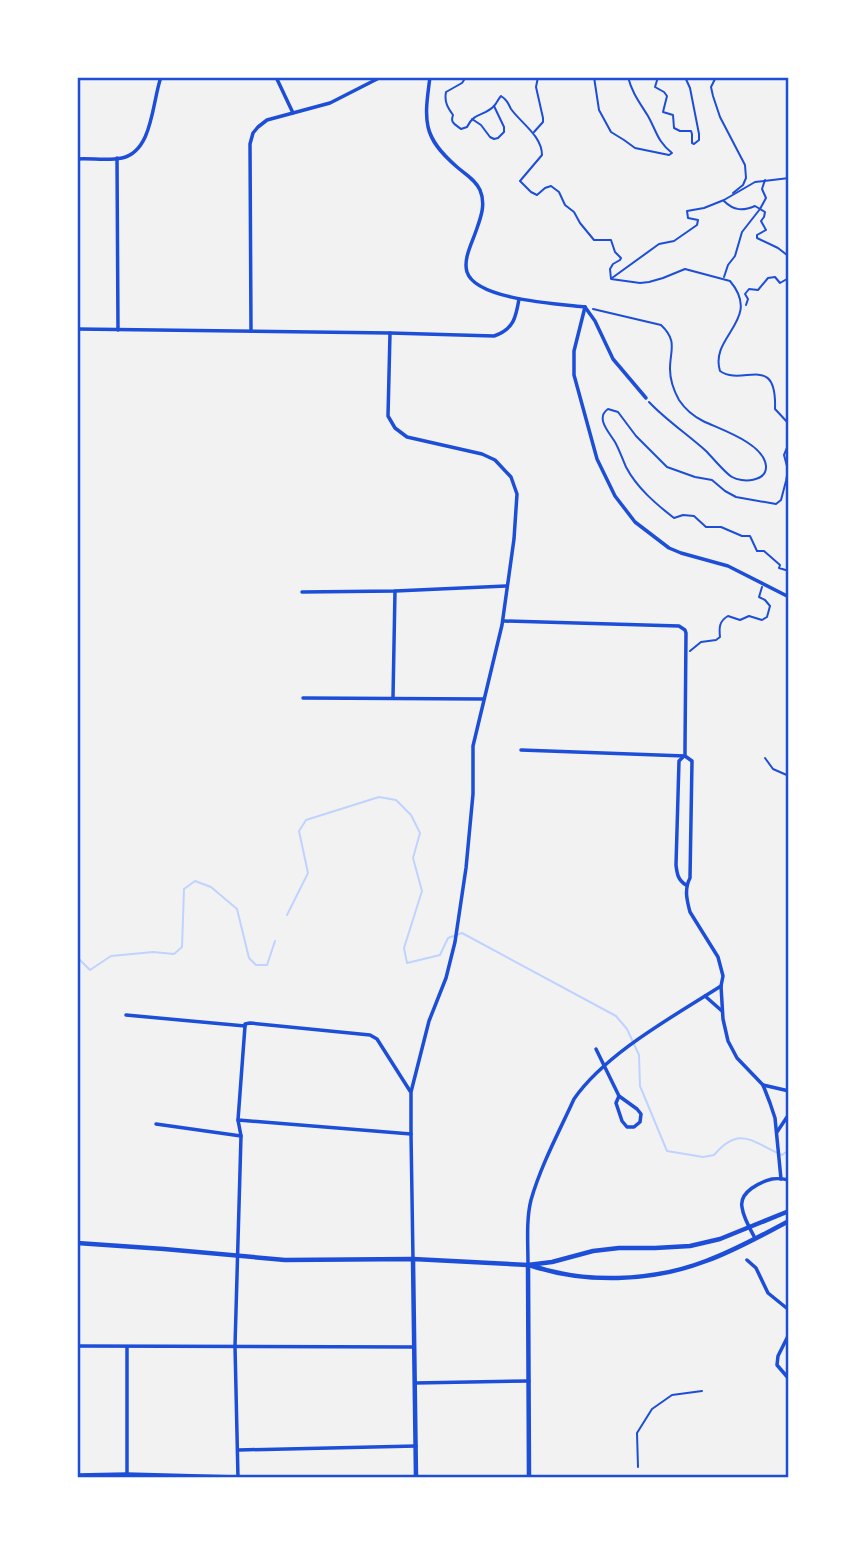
<svg xmlns="http://www.w3.org/2000/svg" width="866" height="1555" font-family="Manrope,sans-serif">
<style>
.lines{fill:none;stroke-linecap:round;stroke-linejoin:round}
.stream{stroke:#bfd3fe;stroke-width:2}
.path{stroke:#1d4ed8;stroke-width:2}
.minor{stroke:#1d4ed8;stroke-width:3.5}
.secondary{stroke:#1d4ed8;stroke-width:4.5}
.neatline{fill:none;stroke:#1d4ed8;stroke-width:2.5}
</style>
<rect width="100%" height="100%" fill="#f2f2f2"/>
<g class="lines">
<g class="stream">
<path d="M287 915 308 873 299 831 306 820 379 797 396 800 411 815 420 833 413 858 422 891 404 948 407 963 440 955 448 938 462 933 616 1016 627 1029 639 1055 640 1086 667 1151 703 1157 714 1155C740 1124 753 1143 782 1155L789 1150"/>
<path d="M77 957 90 970 111 956 153 952 174 954 182 947 184 889 195 881 211 887 237 909 249 958 256 965H267L275 941"/>
</g>
<g class="path">
<path d="M466 77 462 83 446 92C444 102 448 108 453 115 450 123 455 124 461 129L467 127C474 112 485 116 494 106 497 103 498 99 501 96 507 100 508 103 511 109 521 123 542 136 542 155L520 181 531 192 537 195 545 188 551 186 559 192 565 205 574 212 580 223 594 240H611L615 252 621 258 620 260 613 264 610 269 611 279 640 283 649 282 663 278 685 269 730 281C763 320 709 336 720 371 743 387 777 352 775 409L789 424"/>
<path d="M594 77 599 110 611 132 624 140 635 148 669 155 672 153C657 141 657 132 648 116 640 103 632 93 628 77"/>
<path d="M658 77 655 87 664 92 667 96 663 112 673 115 674 128 680 131H691L692 134V143L694 144 699 140V134L690 88 685 77"/>
<path d="M716 77 711 87 713 96 720 117 745 165 746 178 743 185 733 193"/>
<path d="M468 78 484 77"/>
<path d="M472 119 481 125 490 137 494 139 498 138 504 132V127L494 106"/>
<path d="M534 132 543 122V118L536 87 538 77"/>
<path d="M724 201C734 211 743 211 755 206L765 212 764 217 761 221 766 230 757 235V238L778 248 787 255H789"/>
<path d="M724 277 728 265 735 256 742 232 760 209 766 198 762 189 765 180"/>
<path d="M612 278 659 244 674 241 697 225 698 220 688 218 687 211 704 208 724 200 755 182 789 178"/>
<path d="M746 305 748 299 745 294 749 289 758 290 768 278 775 277 780 283 787 279 789 280"/>
<path d="M593 309 661 325C678 341 670 350 670 369 670 380 674 391 679 400 685 409 693 416 703 421 719 429 764 443 766 466 767 482 742 483 732 477 725 473 713 458 706 451 687 434 666 420 649 402"/>
<path d="M789 443 784 455 788 470 786 481 781 500 776 504 736 497 725 491 712 480 695 477 667 467 636 436 618 412 608 409C595 418 609 432 615 442 619 449 622 458 626 467 637 488 656 504 674 518L683 515 694 516 706 527H721L742 536H750L757 551H764L780 565 779 568 789 571"/>
<path d="M690 651 701 642 716 640 720 637C719 628 719 621 728 616L740 620 749 616 762 620 767 617 770 606 765 600 759 597 762 587"/>
<path d="M765 758 773 769 789 776"/>
<path d="M638 1467 637 1433 652 1409 672 1395 702 1391"/>
</g>
<g class="minor">
<path d="M276 77 293 113"/>
<path d="M430 77C424 121 422 137 457 167 465 174 475 179 480 190 486 204 481 217 476 231 472 243 463 259 467 272 476 300 559 304 585 307"/>
<path d="M117 158 118 330"/>
<path d="M77 159C91 158 108 161 122 158 153 151 152 102 161 77"/>
<path d="M585 307 574 351V375L597 459 615 496 635 522 669 548 681 553 728 566 789 597"/>
<path d="M585 307 595 321 613 359 646 398"/>
<path d="M77 329 390 333 494 336C514 329 516 317 519 299"/>
<path d="M251 331 250 144 253 133 258 127 267 120 330 103 381 77"/>
<path d="M390 333 388 416 395 428 407 437 482 454 495 460 511 477 517 494 514 539 502 625 473 746V794L466 868 455 942 446 978 429 1021 411 1092V1134L413 1259"/>
<path d="M302 592 395 591 506 586"/>
<path d="M504 621 679 626 685 630 686 633 685 748V756L692 761 690 878C684 889 687 901 690 912L718 957 723 976 721 986 723 1019 728 1041 737 1058 763 1085 770 1103 775 1118 781 1179"/>
<path d="M393 697 395 591"/>
<path d="M303 698 483 699"/>
<path d="M521 750 685 756"/>
<path d="M683 757 679 761 676 865C677 874 678 880 686 885"/>
<path d="M705 996 722 1011"/>
<path d="M126 1015 245 1026V1024L250 1023 370 1035 377 1039 410 1091"/>
<path d="M596 1049 619 1096 637 1109 641 1114 640 1122 634 1127H627L622 1121 616 1103 619 1096"/>
<path d="M763 1085 789 1091"/>
<path d="M238 1120 411 1134"/>
<path d="M156 1124 241 1136"/>
<path d="M777 1132 789 1114"/>
<path d="M755 1238C750 1229 743 1217 742 1207 739 1192 760 1182 772 1179 778 1178 784 1179 789 1180"/>
<path d="M747 1260 756 1268 768 1293 789 1310"/>
<path d="M528 1265C528 1243 526 1220 531 1200 541 1165 559 1132 574 1099 606 1053 674 1016 721 986"/>
<path d="M789 1334 778 1356 777 1365 789 1379"/>
<path d="M77 1346 414 1347"/>
<path d="M127 1347V1478"/>
<path d="M415 1383 529 1381"/>
<path d="M239 1450 416 1446"/>
<path d="M77 1475 127 1474 238 1477"/>
<path d="M238 1478 235 1346 241 1136 238 1120 245 1026"/>
</g>
<g class="secondary">
<path d="M77 1243 164 1249 285 1260 413 1259 528 1265 552 1262 593 1251 619 1248H655L690 1246 720 1239 789 1211"/>
<path d="M413 1259 416 1478"/>
<path d="M528 1265 529 1478"/>
<path d="M529 1265C585 1284 651 1282 706 1261 734 1251 762 1235 789 1221"/>
</g>
</g>
<rect width="866" height="1555" fill="none" stroke="#ffffff" stroke-width="158"/>
<rect x="79" y="79" width="708" height="1397" class="neatline"/>
</svg>
